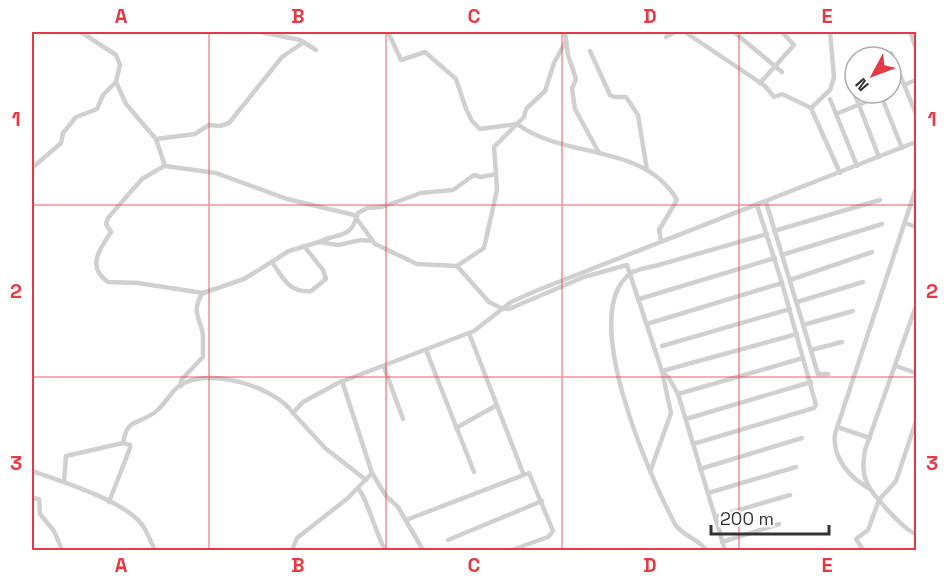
<svg xmlns="http://www.w3.org/2000/svg" width="948" height="582" font-family="'Space Grotesk',sans-serif">
<style>
.lines{fill:none;stroke-linecap:round;stroke-linejoin:round}
.minor{stroke:#d0d0d0;stroke-width:4.5}
.grid{fill:none;stroke:#e63946;stroke-width:1.5;stroke-opacity:0.55}
.neatline{fill:none;stroke:#e63946;stroke-width:2}
.grid-label{font-size:20px;text-anchor:middle;font-weight:bold;fill:#e63946}
</style>
<rect width="100%" height="100%" fill="#fff"/>
<g class="lines">
<g class="minor">
<path d="M81 32 116 55 120 65 116 82 126 104 156 139 165 166 216 173 287 199 354 215 375 244 417 264 457 266 489 302 503 309"/>
<path d="M249 32H250"/>
<path d="M261 32 300 40 316 50"/>
<path d="M388 32 401 60 425 52 456 79 466 109 472 121 480 129 517 124 524 117 526 109 545 91 554 63 566 41"/>
<path d="M565 32 568 55 576 79 572 89 575 109 599 153"/>
<path d="M685 32 765 86 774 97 782 94 811 108"/>
<path d="M734 32 782 72"/>
<path d="M830 32 834 77 830 90 811 108 840 173"/>
<path d="M911 34 916 49"/>
<path d="M666 37 675 32"/>
<path d="M590 51 610 95 614 97H626L638 115 647 170"/>
<path d="M891 53 916 114"/>
<path d="M760 83 794 45 782 32"/>
<path d="M904 85 916 80"/>
<path d="M852 87 879 157"/>
<path d="M880 93 902 148"/>
<path d="M830 99 857 166"/>
<path d="M836 114 880 96"/>
<path d="M156 139 195 134 209 125 220 126 229 123 282 57 304 42"/>
<path d="M164 166 142 179 108 218 106 224 111 232C101 248 85 266 108 282L138 283 203 293 244 279 289 251 319 242 338 245 361 240 372 241"/>
<path d="M32 168 61 143 63 133 76 117 97 109 103 95 116 82"/>
<path d="M766 202 818 374H828"/>
<path d="M905 223 916 227"/>
<path d="M774 231 880 200"/>
<path d="M319 242C339 232 351 240 358 213L367 208 382 207 421 193 453 190 474 175 481 177 496 174 494 147 517 124C566 160 643 142 677 200L659 230 661 240"/>
<path d="M782 255 882 224"/>
<path d="M272 262C283 278 289 293 311 291L326 279 323 270 304 246"/>
<path d="M457 266 484 248 497 190 496 174"/>
<path d="M790 280 872 252"/>
<path d="M639 299 775 258"/>
<path d="M797 302 863 282"/>
<path d="M916 306 865 450C863 462 862 472 867 483 871 493 907 534 916 533"/>
<path d="M504 308 509 309 584 277 627 265 662 371 671 413 650 472"/>
<path d="M647 324 782 283"/>
<path d="M803 325 853 311"/>
<path d="M469 333 523 473"/>
<path d="M662 346 790 309"/>
<path d="M426 350 474 472"/>
<path d="M811 350 842 342"/>
<path d="M896 366 916 373"/>
<path d="M384 367 403 419"/>
<path d="M662 371 797 334"/>
<path d="M663 373 669 378 678 394 725 550"/>
<path d="M181 386V380L203 357C203 350 203 344 203 337 203 323 189 311 203 293"/>
<path d="M678 394 803 358"/>
<path d="M686 419 811 382"/>
<path d="M837 427 870 438"/>
<path d="M456 428 497 405"/>
<path d="M693 444 814 408 816 405 782 283 757 205"/>
<path d="M700 469 802 438"/>
<path d="M32 471C58 480 128 502 143 526 148 533 151 543 155 550"/>
<path d="M372 473 386 496 398 507 423 550"/>
<path d="M366 480 325 448 293 413 303 402 338 383 474 331 511 302 538 290 916 142"/>
<path d="M64 482 66 456 123 443C127 419 136 425 154 413 164 406 170 393 179 386 207 366 274 386 293 413"/>
<path d="M358 489C365 493 378 539 385 550"/>
<path d="M870 489C850 478 832 458 835 434L916 188"/>
<path d="M708 493 796 467"/>
<path d="M32 498 39 499 40 514 54 531 62 550"/>
<path d="M109 502 130 448V445L123 443"/>
<path d="M715 517 790 495"/>
<path d="M406 520 529 473 553 531 548 537 512 550"/>
<path d="M448 540 542 501"/>
<path d="M722 542 779 524"/>
<path d="M292 550 297 538 348 498 372 473 342 381"/>
<path d="M706 550C698 538 682 536 675 524 651 479 576 312 631 273 639 268 653 267 662 264 697 254 732 244 767 234"/>
<path d="M863 550 856 539 868 530 879 500 896 481 916 421"/>
</g>
</g>
<path class="grid" d="M209 32V550M386 32V550M562 32V550M739 32V550M32 205H916M32 377H916"/>
<rect width="948" height="582" fill="none" stroke="#ffffff" stroke-width="66"/>
<g transform="translate(873 75) rotate(229)"><circle r="28" fill="#ffffff" stroke="#adadad" stroke-width="1.5"/>
<path d="M0-4.5L10 22L0 15L-10 22Z" fill="#e63946"/>
<text y="-9" font-size="16" font-weight="bold" text-anchor="middle" fill="#333333">N</text>
</g>
<path d="M711 525v9h118v-9" fill="none" stroke="#333333" stroke-width="3"/>
<text x="720" y="525" font-size="18" fill="#333333" stroke="#ffffff" stroke-width="4.5" paint-order="stroke">200 m</text>
<rect x="33" y="33" width="882" height="516" class="neatline"/>
<g class="grid-label">
<text x="121" y="23">A</text>
<text x="298" y="23">B</text>
<text x="474" y="23">C</text>
<text x="650" y="23">D</text>
<text x="827" y="23">E</text>
<text x="16" y="126">1</text>
<text x="932" y="126">1</text>
<text x="16" y="298">2</text>
<text x="932" y="298">2</text>
<text x="16" y="470">3</text>
<text x="932" y="470">3</text>
<text x="121" y="572">A</text>
<text x="298" y="572">B</text>
<text x="474" y="572">C</text>
<text x="650" y="572">D</text>
<text x="827" y="572">E</text>
</g>
</svg>
